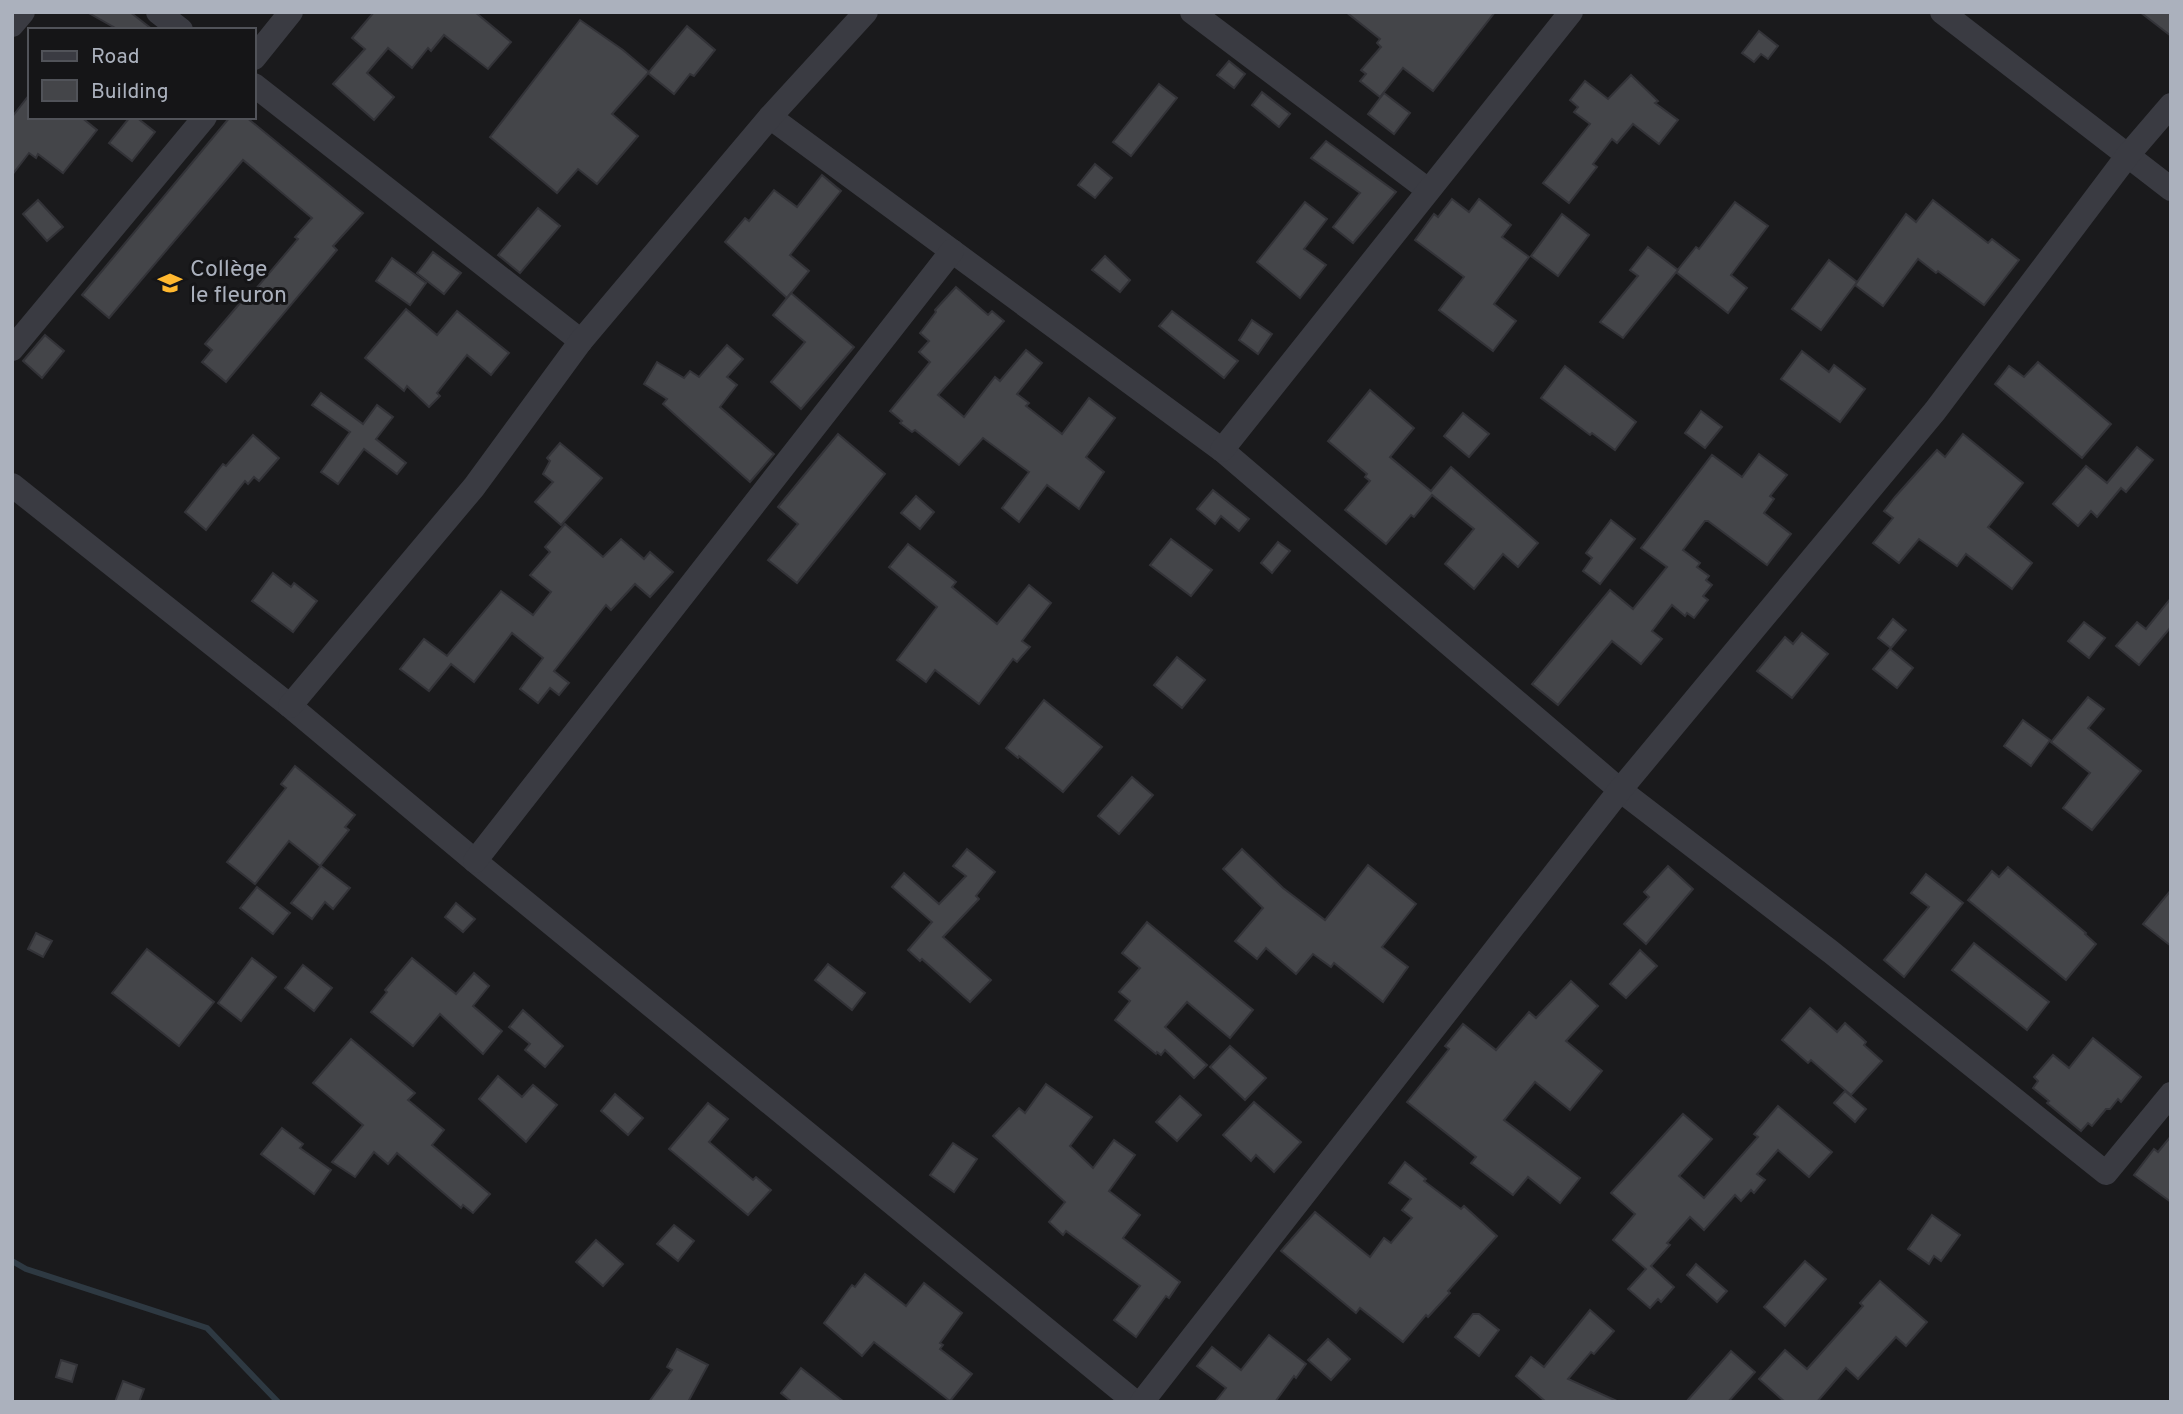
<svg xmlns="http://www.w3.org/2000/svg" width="2183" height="1414" font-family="Overpass,sans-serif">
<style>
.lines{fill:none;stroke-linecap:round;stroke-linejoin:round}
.stream{stroke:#2e3942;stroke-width:6}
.building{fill:#444549;stroke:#333338;stroke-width:2}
.minor{stroke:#3a3b42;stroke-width:24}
.labels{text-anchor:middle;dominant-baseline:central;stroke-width:6;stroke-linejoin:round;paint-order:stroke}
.poi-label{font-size:23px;fill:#abb1bd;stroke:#151517;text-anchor:start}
</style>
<rect width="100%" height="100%" fill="#1a1a1c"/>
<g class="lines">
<path class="stream" d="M12 1261 26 1269 207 1328 278 1402"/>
</g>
<g class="building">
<path d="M87 12H130L153 30H119Z"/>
<path d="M374 12H475L511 42 488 69 444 35 431 51 428 48 412 68 388 48 367 73 394 97 374 120 333 84 365 49 352 38Z"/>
<path d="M1346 12H1495L1433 91 1403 68 1380 97 1360 81 1366 74 1361 70 1381 47 1377 43 1380 39Z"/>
<path d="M2140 12H2171V36Z"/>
<path d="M580 20 623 50 649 72 612 114 638 136 597 184 578 169 557 193 490 137Z"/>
<path d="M687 26 715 50 694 76 690 74 674 94 648 73Z"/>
<path d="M1759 31 1778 46 1768 59 1761 54 1754 62 1742 53Z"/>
<path d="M1229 61 1245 74 1234 88 1217 75Z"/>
<path d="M1631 75 1658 101 1655 103 1678 120 1659 144 1633 124 1617 143 1612 139 1593 164 1597 167 1569 203 1543 183 1590 124 1574 112 1578 107 1570 100 1585 81 1608 99Z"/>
<path d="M1159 84 1177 98 1131 156 1113 142Z"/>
<path d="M1262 92 1290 114 1279 127 1252 105Z"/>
<path d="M1384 93 1410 113 1394 134 1368 114Z"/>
<path d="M30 94V117H81L97 130 63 173 38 154 36 158 29 153 12 175V117Z"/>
<path d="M130 117H136L155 132 132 161 109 143Z"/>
<path d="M230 117H246L363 213 333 246 337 250 226 382 202 362 212 350 205 344 252 289 254 291 298 239 295 237 312 218 243 160 109 318 82 295Z"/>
<path d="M1326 141 1396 192 1353 243 1333 227 1360 193 1311 158Z"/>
<path d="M1095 164 1112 178 1095 198 1078 185Z"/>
<path d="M822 175 841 191 790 255 809 271 787 298 725 242 745 218 749 221 774 190 797 207Z"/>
<path d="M1452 199 1469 212 1479 199 1511 225 1502 237 1529 257 1494 304 1516 321 1493 351 1439 310 1464 277 1415 240 1434 214 1438 217Z"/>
<path d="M38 200 63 227 47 241 23 214Z"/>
<path d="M1933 200 1988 243 1992 239 2019 260 1984 305 1938 271 1936 273 1918 259 1883 306 1855 285 1906 214 1916 222Z"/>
<path d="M1305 202 1327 219 1304 249 1326 265 1300 298 1257 262Z"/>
<path d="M1735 202 1768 226 1731 275 1747 288 1728 313 1676 272 1696 247 1699 249Z"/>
<path d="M538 208 560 226 520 273 498 255Z"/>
<path d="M1562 214 1589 235 1558 276 1531 256Z"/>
<path d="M1648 247 1678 270 1623 338 1600 322 1638 276 1630 270Z"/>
<path d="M433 252 461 273 444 294 417 273Z"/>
<path d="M1105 256 1130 280 1120 292 1092 270Z"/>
<path d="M392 258 426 283 410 305 376 281Z"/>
<path d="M1829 260 1857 282 1821 330 1792 309Z"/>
<path d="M956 287 988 315 992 311 1004 321 938 395 964 417 995 377 1000 381 1026 350 1042 363 1017 394 1029 403 1026 406 1062 434 1089 398 1115 418 1086 457 1104 472 1079 509 1047 485 1019 522 1002 508 1029 472 983 438 959 465 915 430 912 432 900 423 902 421 890 411 930 362 919 352 929 341 920 333 936 312 935 310Z"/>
<path d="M791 293 854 347 801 409 771 382 805 342 773 315Z"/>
<path d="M406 309 437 335 457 311 509 353 491 375 467 355 437 393 440 396 429 407 407 386 404 391 365 358Z"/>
<path d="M1172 311 1238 361 1224 378 1159 326Z"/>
<path d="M1252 320 1272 334 1258 354 1239 340Z"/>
<path d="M45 335 64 351 42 378 23 361Z"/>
<path d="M727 345 743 359 727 377 737 385 720 407 774 454 750 482 663 404 667 399 644 384 657 362 684 378 690 371 699 377Z"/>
<path d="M1802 351 1829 372 1834 365 1865 389 1840 422 1781 379Z"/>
<path d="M2038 362 2111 424 2082 458 1995 384 2009 366 2024 377Z"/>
<path d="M1565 366 1636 422 1615 450 1592 433 1590 435 1541 398Z"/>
<path d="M1370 390 1414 428 1390 457 1431 491 1451 467 1538 543 1518 567 1503 554 1474 589 1445 564 1474 529 1432 495 1414 517 1411 515 1386 544 1345 510 1370 481 1365 477 1367 474 1328 441Z"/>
<path d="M321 393 363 424 377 405 393 417 376 439 406 463 397 474 364 449 338 484 321 472 350 432 312 405Z"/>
<path d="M1701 411 1722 427 1705 448 1685 433Z"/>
<path d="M1463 413 1489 434 1469 457 1444 436Z"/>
<path d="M838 434 885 474 797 583 768 560 798 524 778 507Z"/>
<path d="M1963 434 2023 483 1988 527 2032 563 2012 589 1966 554 1957 566 1919 539 1899 563 1873 543 1893 518 1884 511 1895 497 1937 450 1945 457Z"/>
<path d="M253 435 279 458 259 481 254 477 248 484 245 481 206 530 185 512 223 464 226 466Z"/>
<path d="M560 443 602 478 561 525 535 502 553 482 543 474 550 461 547 458Z"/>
<path d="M2137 447 2153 460 2126 492 2121 488 2097 517 2091 511 2078 526 2053 504 2086 466 2107 483Z"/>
<path d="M1759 454 1787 475 1770 496 1774 499 1764 513 1791 534 1767 565 1708 521H1705L1683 550 1700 563 1697 567 1709 576 1706 580 1712 585 1703 596 1708 600 1694 618 1687 613 1685 616 1672 605 1652 631 1662 639 1641 664 1612 641 1558 705 1532 684 1610 590 1633 609 1667 567 1641 548 1712 455 1742 477Z"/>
<path d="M1213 490 1249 519 1239 531 1221 516 1215 524 1197 509Z"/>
<path d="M916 496 934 512 920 529 901 513Z"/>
<path d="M1611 520 1635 539 1600 584 1583 571 1592 558 1586 553Z"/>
<path d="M565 524 603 557 621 539 644 559 650 552 673 572 650 597 635 584 611 610 606 605 554 671 569 683 559 695 550 688 538 703 520 689 543 658 512 633 474 682 451 664 429 691 400 669 424 639 447 656 501 591 533 615 551 592 530 575 550 552 545 547Z"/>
<path d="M1171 539 1212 570 1191 596 1150 565Z"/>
<path d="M1278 542 1290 551 1272 573 1261 563Z"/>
<path d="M908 544 956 582 952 587 997 624 1029 585 1051 603 1022 641 1030 647 1017 662 1013 659 979 704 935 670 926 682 897 660 937 607 889 567Z"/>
<path d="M273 573 291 587 294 583 317 601 293 632 252 601Z"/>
<path d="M2171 598V627L2139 665 2116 646 2137 622 2146 629Z"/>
<path d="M1893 619 1906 630 1891 648 1878 638Z"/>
<path d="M2084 622 2105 638 2089 658 2068 641Z"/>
<path d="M1802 633 1828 654 1792 698 1757 671 1785 637 1793 644Z"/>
<path d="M1890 649 1913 668 1897 688 1873 669Z"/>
<path d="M1177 657 1205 680 1182 708 1154 685Z"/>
<path d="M2088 697 2104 709 2088 728 2141 771 2092 830 2063 808 2090 773 2051 742Z"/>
<path d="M1044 700 1102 747 1063 792 1019 756 1018 758 1006 748Z"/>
<path d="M2023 720 2050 740 2031 766 2004 746Z"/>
<path d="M295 766 355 815 345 827 349 830 320 866 289 841 255 884 227 862 286 788 281 784Z"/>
<path d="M1132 777 1153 795 1119 834 1098 816Z"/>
<path d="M967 849 995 872 976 896 979 899 943 937 991 980 970 1002 922 959 920 961 908 950 932 922 892 887 904 873 939 904 966 876 953 866Z"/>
<path d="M1242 849 1283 888 1325 920 1368 865 1416 904 1382 947 1408 967 1383 1002 1334 963 1331 967 1313 954 1296 974 1266 948 1257 959 1235 941 1263 908 1223 869Z"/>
<path d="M321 866 350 888 333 909 325 902 312 919 291 903Z"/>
<path d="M1668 866 1693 889 1646 944 1624 924 1649 897 1644 892Z"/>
<path d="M2008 867 2086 933 2085 934 2096 944 2066 980 1968 900 1992 871 1999 877Z"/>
<path d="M1926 874 1963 903 1904 977 1884 960 1929 907 1911 893Z"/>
<path d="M257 887 290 913 273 934 240 908Z"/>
<path d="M2171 890V946L2143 924Z"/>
<path d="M456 903 475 919 463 932 445 917Z"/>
<path d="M1147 922 1253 1010 1230 1038 1187 1002 1165 1027 1207 1065 1194 1078 1165 1050 1161 1055 1157 1052 1156 1054 1115 1020 1130 1001 1119 992 1140 968 1122 953Z"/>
<path d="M36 933 52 941 43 957 28 949Z"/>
<path d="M1974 943 2049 1002 2027 1030 1952 970Z"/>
<path d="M147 949 214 1002 179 1046 112 993Z"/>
<path d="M1640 950 1657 966 1626 998 1610 984Z"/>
<path d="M252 958 276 977 241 1021 218 1003Z"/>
<path d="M412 958 456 994 474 973 489 986 473 1006 502 1031 483 1054 440 1014 413 1046 371 1012 387 992 385 990Z"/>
<path d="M828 964 865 993 852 1010 815 980Z"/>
<path d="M303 965 332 988 314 1011 285 988Z"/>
<path d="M1571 981 1598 1006 1566 1041 1602 1071 1570 1110 1535 1082 1504 1120 1580 1178 1560 1203 1528 1177 1513 1195 1471 1163 1476 1157 1407 1102 1449 1049 1445 1046 1463 1024 1496 1050 1529 1012 1536 1018Z"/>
<path d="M1810 1008 1837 1032 1845 1023 1866 1042 1864 1045 1882 1061 1851 1095 1811 1060 1808 1063 1782 1040Z"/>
<path d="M523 1010 563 1046 545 1067 525 1050 530 1044 509 1027Z"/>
<path d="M2093 1038 2141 1077 2121 1102 2118 1099 2110 1109H2106L2092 1126 2088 1123 2081 1131 2047 1103 2049 1101 2033 1088 2038 1081 2034 1077 2053 1055 2069 1068Z"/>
<path d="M351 1039 415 1093 408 1100 444 1130 432 1145 490 1194 473 1213 463 1205 461 1208 397 1153 388 1164 374 1152 355 1177 332 1162 363 1125 313 1083Z"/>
<path d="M1230 1046 1266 1078 1245 1100 1210 1067Z"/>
<path d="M498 1076 522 1097 533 1085 557 1105 526 1142 479 1099Z"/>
<path d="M1046 1084 1092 1117 1070 1146 1093 1168 1114 1140 1135 1155 1109 1191 1140 1215 1123 1238 1180 1282 1169 1298 1166 1296 1136 1337 1114 1320 1140 1286 1066 1231 1063 1235 1049 1222 1065 1202 993 1136 1019 1108 1025 1113Z"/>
<path d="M1845 1091 1866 1109 1855 1122 1834 1103Z"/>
<path d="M615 1094 643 1118 628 1135 601 1111Z"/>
<path d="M1180 1096 1201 1115 1177 1141 1156 1122Z"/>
<path d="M1254 1102 1301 1142 1274 1172 1256 1155 1251 1161 1223 1135Z"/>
<path d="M708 1103 728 1119 709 1142 753 1180 756 1177 771 1190 748 1215 669 1149Z"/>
<path d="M1778 1106 1832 1152 1809 1177 1778 1150 1757 1174 1765 1180 1754 1193 1751 1190 1741 1201 1735 1195 1704 1230 1690 1217 1667 1243 1670 1245 1651 1266 1674 1287 1661 1302 1658 1299 1650 1308 1628 1289 1646 1269 1613 1240 1635 1214 1611 1193 1683 1114 1712 1139 1679 1176 1704 1198 1758 1137 1754 1134Z"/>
<path d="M282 1128 303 1144 300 1148 331 1170 314 1194 261 1154Z"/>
<path d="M2171 1136V1202L2134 1175 2154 1149 2158 1152Z"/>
<path d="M953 1143 977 1159 954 1192 930 1175Z"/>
<path d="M1405 1162 1426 1179 1424 1181 1461 1209 1464 1206 1497 1236 1448 1291 1450 1293 1428 1317 1426 1315 1403 1342 1360 1308 1356 1313 1281 1251 1315 1212 1370 1257 1384 1238 1391 1243 1412 1218 1402 1210 1411 1199 1389 1183Z"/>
<path d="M1932 1215 1960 1235 1941 1261 1934 1256 1929 1264 1908 1249Z"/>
<path d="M674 1225 694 1241 678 1261 657 1244Z"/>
<path d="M596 1240 623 1264 603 1286 576 1262Z"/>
<path d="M1805 1261 1826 1279 1785 1326 1764 1307Z"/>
<path d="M1696 1264 1727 1291 1717 1302 1687 1275Z"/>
<path d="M865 1274 906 1306 924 1283 962 1313 940 1343 943 1345 940 1349 972 1374 950 1401 874 1342 862 1356 824 1323 852 1285 855 1287Z"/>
<path d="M1880 1281 1927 1322 1906 1346 1896 1337 1858 1379 1846 1368 1817 1402H1785L1759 1379 1785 1350 1807 1369 1863 1306 1860 1303Z"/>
<path d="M1590 1310 1614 1331 1594 1354 1591 1352 1568 1379 1619 1402H1546L1516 1376 1531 1357 1544 1367Z"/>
<path d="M1473 1314H1479L1499 1330 1479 1356 1455 1337Z"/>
<path d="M1269 1335 1306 1364 1296 1378 1294 1376 1275 1402H1215L1226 1388 1197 1366 1212 1347 1241 1370Z"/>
<path d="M1328 1339 1350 1359 1331 1380 1308 1360Z"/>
<path d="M677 1349 708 1365 688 1402H649L672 1370 667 1367Z"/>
<path d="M1731 1351 1755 1372 1728 1402H1686Z"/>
<path d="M61 1360 77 1365 72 1382 56 1377Z"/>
<path d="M801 1368 844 1402H792L781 1393Z"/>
<path d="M123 1381 144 1389 139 1402H115Z"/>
</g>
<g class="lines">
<g class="minor">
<path d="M158 12 181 30"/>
<path d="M1192 12 1428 190"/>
<path d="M1942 12 2171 189"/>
<path d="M12 25 23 12"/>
<path d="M254 58 291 12"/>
<path d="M254 85 581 341"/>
<path d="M770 117 1222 450 1620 790 1831 952 2106 1173 2171 1094"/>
<path d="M12 349 205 117"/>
<path d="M1222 450 1571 12"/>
<path d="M12 485 290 706 475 861 1135 1402"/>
<path d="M290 706 474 487 581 341 770 117 866 12"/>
<path d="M475 861 952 251"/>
<path d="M1142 1402 1620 790 1935 411 2128 155 2171 105"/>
</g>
</g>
<defs>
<g id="university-bare" transform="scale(1.89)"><path d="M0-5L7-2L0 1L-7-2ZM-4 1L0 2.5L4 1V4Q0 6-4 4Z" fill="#ffb82f" stroke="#151517" stroke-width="2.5" paint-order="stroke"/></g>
</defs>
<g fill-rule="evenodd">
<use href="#university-bare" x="170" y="283"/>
</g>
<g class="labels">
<g class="poi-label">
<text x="190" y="270">Collège<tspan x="190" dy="26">le fleuron</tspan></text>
</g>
</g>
<rect width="2183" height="1414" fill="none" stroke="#abb1bd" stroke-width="28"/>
<rect x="28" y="28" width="228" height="91" fill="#151517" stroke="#515359" stroke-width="2"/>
<rect x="42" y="51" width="35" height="10" fill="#3a3b42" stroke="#515359" stroke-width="2"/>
<text x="91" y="63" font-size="21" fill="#abb1bd">Road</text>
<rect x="42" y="80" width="35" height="21" fill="#444549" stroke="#515359" stroke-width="2"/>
<text x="91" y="98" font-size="21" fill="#abb1bd">Building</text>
</svg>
